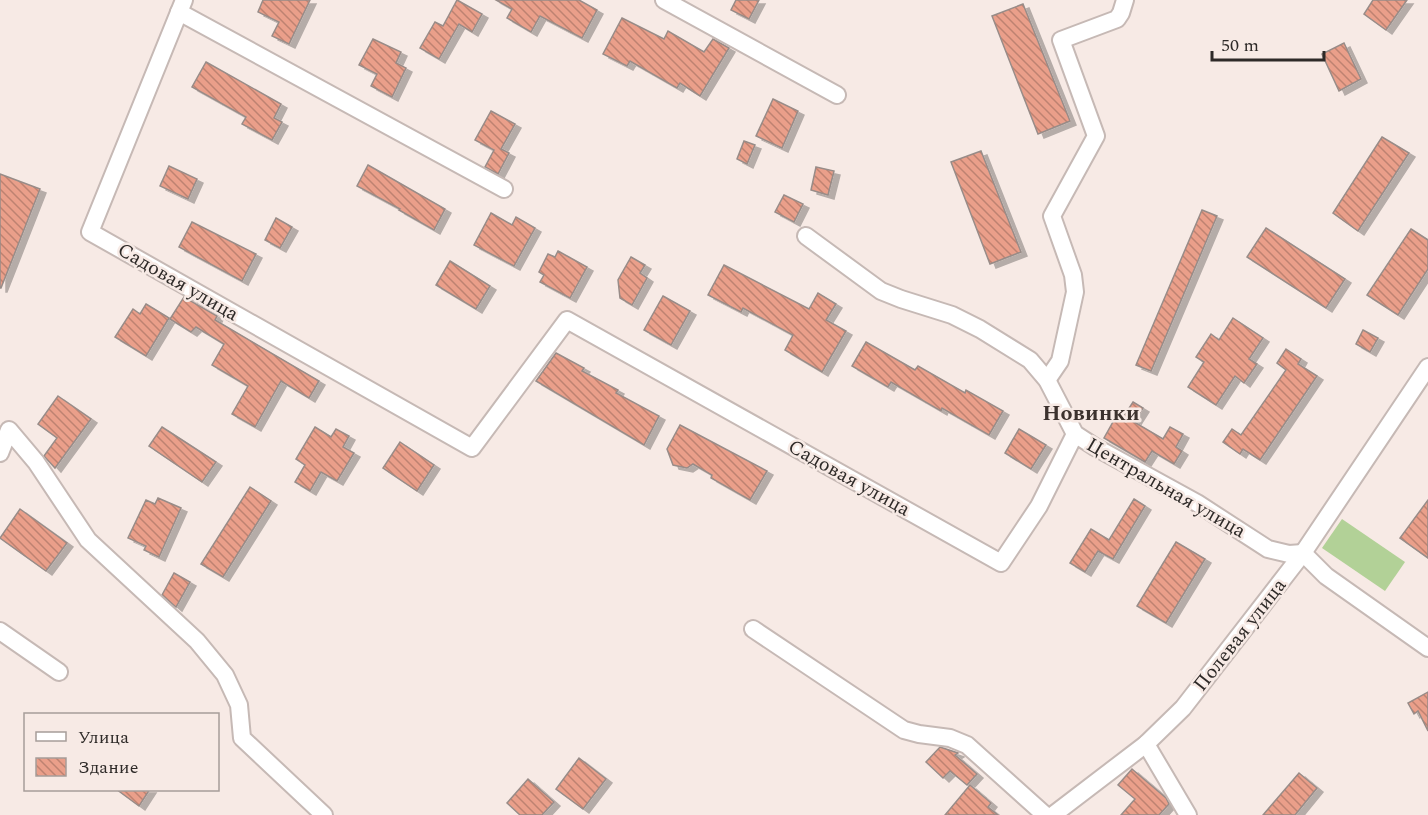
<svg xmlns="http://www.w3.org/2000/svg" width="1428" height="815" font-family="Spectral,serif">
<style>
.green{fill:#b2d197}
.building{fill:url(#building-back-hatch);stroke:#988c88;stroke-width:1.5;filter:url(#shadow)}
.lines{fill:none;stroke-linecap:round;stroke-linejoin:round}
.street-casing{stroke:#c6b9b5;stroke-width:20}
.street{stroke:#fff;stroke-width:16}
.labels{text-anchor:middle;dominant-baseline:central;stroke-width:5;stroke-linejoin:round;paint-order:stroke}
.street-label{font-size:20px;fill:#2e2a28;stroke:#f7eae5}
.quarter-label{font-size:22px;font-weight:bold;fill:#3c322e;stroke:#f7eae5}
</style>
<defs>
<pattern id="building-back-hatch" width="6" height="6" patternUnits="userSpaceOnUse" patternTransform="scale(1.5)"><rect width="6" height="6" fill="#ea9f8a"/><path d="M-1 5l2 2M0 0l6 6M5-1l2 2" fill="none" stroke="#be8271"/></pattern>
<filter id="shadow"><feDropShadow dx="6" dy="4" stdDeviation="0" flood-color="#0004"/></filter>
</defs>
<rect width="100%" height="100%" fill="#f7eae5"/>
<path class="green" d="M1342 519 1405 562 1385 591 1322 548Z"/>
<g class="building">
<path d="M263 0H310L289 44 272 36 279 22 258 12Z"/>
<path d="M457 0 482 14 472 32 459 24 439 59 420 48 435 22 443 26Z"/>
<path d="M496 0H579L597 10 582 38 540 16 531 32 507 18 512 9Z"/>
<path d="M736 0H759L749 19 731 10Z"/>
<path d="M1373 0H1407L1386 30 1364 14Z"/>
<path d="M1023 4 1070 121 1038 134 992 16Z"/>
<path d="M622 18 664 39 668 31 704 52 713 39 729 48 700 96 680 83 677 88 630 61 627 66 603 54Z"/>
<path d="M373 39 401 52 396 63 406 68 392 97 371 86 377 74 359 65Z"/>
<path d="M1344 43 1361 79 1339 91 1322 54Z"/>
<path d="M206 62 281 104 274 118 282 122 272 140 242 124 246 117 192 87Z"/>
<path d="M773 99 798 111 782 148 756 136Z"/>
<path d="M491 111 515 124 501 149 509 153 498 174 485 167 494 150 475 140Z"/>
<path d="M1382 137 1409 153 1358 231 1333 213Z"/>
<path d="M744 141 755 145 747 164 737 159Z"/>
<path d="M981 151 1021 252 990 264 951 162Z"/>
<path d="M368 165 445 209 434 230 399 210 400 209 357 186Z"/>
<path d="M169 166 197 179 188 199 160 186Z"/>
<path d="M816 167 834 171 828 195 811 190Z"/>
<path d="M0 174 40 189 1 288H0Z"/>
<path d="M784 195 803 204 794 222 775 212Z"/>
<path d="M1202 210 1217 216 1151 371 1136 365Z"/>
<path d="M491 213 512 225 516 217 535 228 514 266 474 245Z"/>
<path d="M276 218 292 227 280 248 265 240Z"/>
<path d="M192 222 256 254 242 281 179 247Z"/>
<path d="M1266 228 1345 279 1326 308 1247 257Z"/>
<path d="M1411 229 1428 240V269L1398 315 1367 295Z"/>
<path d="M558 251 587 267 570 298 540 282 544 275 539 272 548 254 555 257Z"/>
<path d="M631 257 645 265 640 273 647 278 632 305 620 298 618 280Z"/>
<path d="M450 261 490 286 476 309 436 285Z"/>
<path d="M724 265 809 309 818 293 836 304 826 320 846 331 822 372 785 350 793 335 743 308 741 312 708 295Z"/>
<path d="M663 296 690 311 671 345 644 330Z"/>
<path d="M184 297 217 316 215 320 319 381 309 398 281 381 255 427 232 414 248 386 212 365 224 344 196 327 191 332 170 319Z"/>
<path d="M146 304 169 318 146 356 115 337 133 309 140 314Z"/>
<path d="M1233 318 1263 338 1249 359 1257 364 1244 383 1235 376 1216 405 1188 387 1204 362 1196 357 1211 334 1219 340Z"/>
<path d="M1363 330 1378 338 1370 352 1356 344Z"/>
<path d="M866 342 915 370 918 366 965 393 966 390 1003 411 989 435 942 408 941 411 891 382 888 387 852 366Z"/>
<path d="M1286 349 1301 359 1298 364 1317 376 1260 460 1243 449 1240 454 1223 442 1232 429 1241 435 1286 370 1277 363Z"/>
<path d="M556 353 584 368 582 371 618 390 616 393 659 416 644 445 536 381Z"/>
<path d="M58 396 91 419 55 468 44 456 57 438 38 424Z"/>
<path d="M1133 402 1143 408 1134 422 1163 439 1170 427 1183 434 1176 447 1182 451 1174 464 1152 451 1145 462 1104 438 1118 413 1124 416Z"/>
<path d="M680 425 767 471 750 500 711 478 712 475 693 464 687 468 673 465 667 449Z"/>
<path d="M162 427 216 462 202 482 149 446Z"/>
<path d="M315 427 331 437 336 429 349 436 343 447 354 453 337 481 321 472 310 491 295 482 305 465 296 459Z"/>
<path d="M1019 429 1046 445 1031 469 1005 453Z"/>
<path d="M400 442 434 465 417 491 383 468Z"/>
<path d="M250 487 271 501 223 577 201 564Z"/>
<path d="M158 498 181 508 159 557 144 550 146 546 128 538 146 500 155 504Z"/>
<path d="M1134 499 1145 506 1113 559 1098 551 1085 572 1070 563 1091 529 1109 540Z"/>
<path d="M1428 500V558L1400 538Z"/>
<path d="M20 509 67 543 46 571 0 538Z"/>
<path d="M1176 542 1205 559 1166 623 1137 606Z"/>
<path d="M174 573 190 582 176 607 162 595Z"/>
<path d="M1428 692V731L1418 711 1414 714 1408 703Z"/>
<path d="M940 747 958 753 955 755 977 774 967 785 950 771 943 778 926 762Z"/>
<path d="M579 758 606 779 583 809 556 789Z"/>
<path d="M1132 769 1166 798 1169 804 1159 815H1121L1135 799 1118 785Z"/>
<path d="M1299 773 1317 788 1295 815H1263Z"/>
<path d="M528 779 554 802 542 815H520L507 803Z"/>
<path d="M970 785 991 803 988 807 998 815H945Z"/>
<path d="M116 789H150L139 806Z"/>
</g>
<g class="lines">
<g class="street-casing">
<g id="street">
<path d="M184 0 90 232 472 448 567 320 1001 563 1039 506 1075 434"/>
<path d="M664 0 837 95"/>
<path d="M179 12 504 189"/>
<path d="M806 236 881 291 901 299 952 315 980 329 1030 360 1047 380 1075 434 1095 447 1197 503 1268 549 1289 554 1303 553"/>
<path d="M1047 380 1060 361 1075 292 1073 275 1052 216 1096 136 1061 40 1117 19 1121 13 1125 0"/>
<path d="M0 453 9 430 36 462 88 540 197 641 225 675 239 705 242 738 324 815"/>
<path d="M1303 553 1326 576 1428 648"/>
<path d="M753 629 904 730 919 734 950 738 967 745 1045 815"/>
<path d="M0 631 59 672"/>
<path d="M1146 744 1188 815"/>
<path d="M1053 815 1146 744 1183 708 1303 553 1428 367"/>
</g>
</g>
<use href="#street" class="street"/>
</g>
<g class="labels">
<g class="street-label">
<text transform="translate(178 282) rotate(30)">Садовая улица</text>
<text transform="translate(849 478) rotate(29)">Садовая улица</text>
<text transform="translate(1166 488) rotate(30)">Центральная улица</text>
<text transform="translate(1240 635) rotate(-52)">Полевая улица</text>
</g>
<g class="quarter-label">
<text x="1091" y="413">Новинки</text>
</g>
</g>
<rect x="24" y="713" width="195" height="78" fill="#f7eae5" stroke="#a79d99" stroke-width="1.5"/>
<rect x="36" y="732" width="30" height="9" fill="#ffffff" stroke="#a79d99" stroke-width="1.5"/>
<text x="78" y="743" font-size="18" fill="#2e2a28">Улица</text>
<rect x="36" y="758" width="30" height="18" fill="url(#building-back-hatch)" stroke="#a79d99" stroke-width="1.5"/>
<text x="78" y="773" font-size="18" fill="#2e2a28">Здание</text>
<path d="M1212 51v9h112v-9" fill="none" stroke="#2e2a28" stroke-width="3"/>
<text x="1221" y="51" font-size="18" fill="#2e2a28" stroke="#f7eae5" stroke-width="4.5" paint-order="stroke">50 m</text>
</svg>
